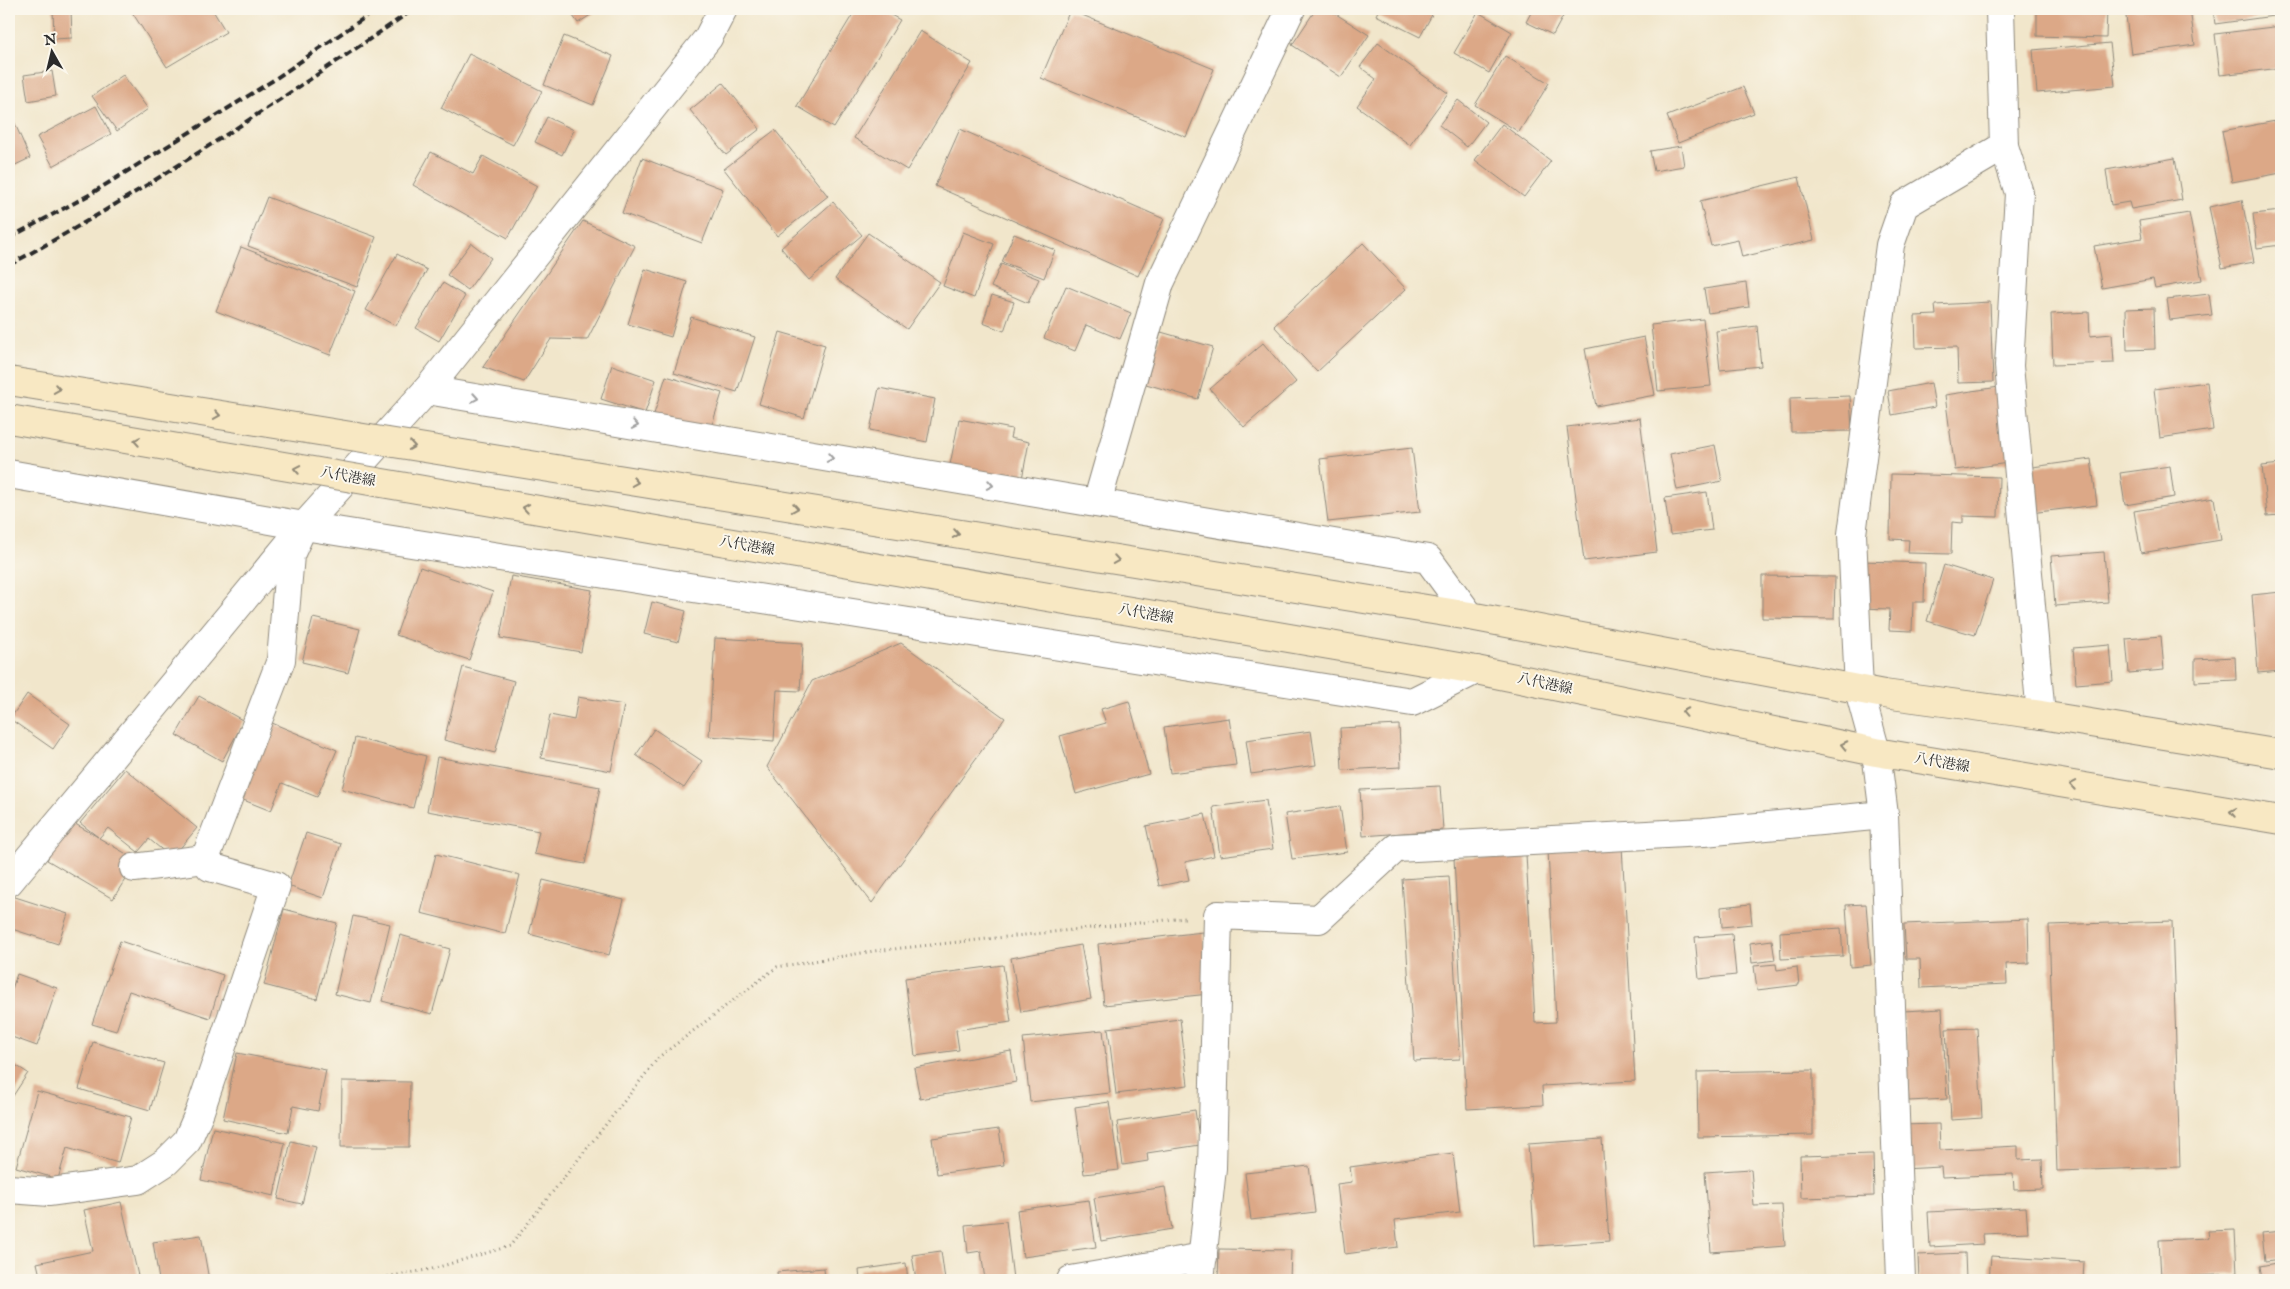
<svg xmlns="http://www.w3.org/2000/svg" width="2290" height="1289" font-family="'IM FELL English','Noto Serif JP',serif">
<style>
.building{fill:#dca887}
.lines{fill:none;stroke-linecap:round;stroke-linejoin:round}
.minor-casing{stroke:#8e887b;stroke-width:30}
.tertiary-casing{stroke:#8e887b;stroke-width:30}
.secondary-casing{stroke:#8e887b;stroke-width:30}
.path{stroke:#8e887b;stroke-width:3;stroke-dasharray:1 4;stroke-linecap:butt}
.minor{stroke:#fff;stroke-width:28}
.tertiary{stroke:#fff;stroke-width:28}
.secondary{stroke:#f8e8c3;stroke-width:28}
.rail{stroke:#2b2b2b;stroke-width:4;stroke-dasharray:8 4;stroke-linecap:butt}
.secondary-bridge-casing{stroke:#8e887b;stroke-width:30;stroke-linecap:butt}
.secondary-bridge{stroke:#f8e8c3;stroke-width:28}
.oneway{stroke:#928a77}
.oneway2{stroke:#a0a0a0}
.labels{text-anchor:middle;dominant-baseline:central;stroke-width:4;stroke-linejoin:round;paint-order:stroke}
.street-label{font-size:14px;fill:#2b2b2b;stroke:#fbf7ec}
</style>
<rect width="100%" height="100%" fill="#fbf7ec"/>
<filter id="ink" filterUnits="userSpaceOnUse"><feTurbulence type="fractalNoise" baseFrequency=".02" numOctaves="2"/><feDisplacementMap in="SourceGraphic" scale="10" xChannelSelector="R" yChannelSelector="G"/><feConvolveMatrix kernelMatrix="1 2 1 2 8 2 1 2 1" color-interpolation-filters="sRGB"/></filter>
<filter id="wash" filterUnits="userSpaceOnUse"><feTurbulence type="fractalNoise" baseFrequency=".0096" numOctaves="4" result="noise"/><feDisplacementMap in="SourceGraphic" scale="20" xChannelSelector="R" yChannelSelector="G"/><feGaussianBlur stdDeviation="1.12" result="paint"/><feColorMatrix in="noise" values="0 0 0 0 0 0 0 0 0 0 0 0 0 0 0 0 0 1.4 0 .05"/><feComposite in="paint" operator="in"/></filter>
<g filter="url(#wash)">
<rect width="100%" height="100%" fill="#f1e6cb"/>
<g id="blocks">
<g class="building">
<path d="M53 9H71L72 38 54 39Z"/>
<path d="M130 9H212L226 32 167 67Z"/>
<path d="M568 9H600L578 23Z"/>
<path d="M856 9H880L900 20 834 128 797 106Z"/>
<path d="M1316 9H1328L1369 35 1341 77 1292 45Z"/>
<path d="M1379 9H1435L1420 37 1376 15Z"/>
<path d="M1533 9H1567L1553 35 1526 22Z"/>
<path d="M2037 9H2107L2106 38 2037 36Z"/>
<path d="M2125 9H2190L2195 45 2131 54Z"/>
<path d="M2213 9H2281V15L2215 24Z"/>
<path d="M1070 10 1214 69 1186 137 1041 78Z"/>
<path d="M1478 12 1512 32 1489 73 1454 53Z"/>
<path d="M2281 26V68L2220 75 2215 34Z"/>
<path d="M920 31 972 63 907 170 854 138Z"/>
<path d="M564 36 613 56 593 105 544 85Z"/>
<path d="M1378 43 1448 93 1410 145 1357 106 1376 79 1360 67Z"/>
<path d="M2110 43 2115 86 2037 93 2033 50Z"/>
<path d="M469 54 542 91 513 145 441 108Z"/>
<path d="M1505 56 1549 83 1519 132 1475 105Z"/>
<path d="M52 71 56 96 28 101 24 75Z"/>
<path d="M123 75 148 109 117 131 92 96Z"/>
<path d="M723 83 760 129 726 155 690 110Z"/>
<path d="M1743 87 1754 113 1678 143 1667 116Z"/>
<path d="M1458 100 1486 122 1467 147 1439 125Z"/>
<path d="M96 106 111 134 53 166 37 137Z"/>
<path d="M9 110 30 158 9 168Z"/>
<path d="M547 117 574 130 562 155 535 142Z"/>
<path d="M2281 120V173L2232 182 2222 131Z"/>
<path d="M1502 124 1551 161 1524 197 1475 160Z"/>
<path d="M960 129 1164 219 1138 276 935 186Z"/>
<path d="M775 130 828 196 777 236 724 169Z"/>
<path d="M1681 146 1684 166 1654 171 1650 151Z"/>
<path d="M431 152 473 174 483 156 537 186 508 238 413 185Z"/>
<path d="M642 158 723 189 702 243 622 213Z"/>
<path d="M2175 158 2182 200 2131 209 2129 202 2111 205 2106 170Z"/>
<path d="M1799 177 1814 240 1742 257 1738 240 1711 246 1700 201Z"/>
<path d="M267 197 376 237 357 287 248 246Z"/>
<path d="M2242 200 2254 262 2222 268 2209 207Z"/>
<path d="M833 202 862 235 809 280 781 248Z"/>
<path d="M2281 211V245L2257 248 2253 214Z"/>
<path d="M2189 213 2202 280 2155 288 2153 279 2102 288 2094 246 2142 238 2139 221Z"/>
<path d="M583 221 635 246 587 340 551 339 524 382 483 367Z"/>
<path d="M963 232 994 244 974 298 943 286Z"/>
<path d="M868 233 940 282 907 329 835 279Z"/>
<path d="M1014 234 1055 250 1044 278 1002 262Z"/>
<path d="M471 243 491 258 468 290 447 275Z"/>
<path d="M1363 243 1406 289 1317 372 1274 326Z"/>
<path d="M241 247 355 291 330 355 216 311Z"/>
<path d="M397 254 427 270 396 326 366 310Z"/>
<path d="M1001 264 1039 279 1028 303 991 287Z"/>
<path d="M645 269 687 282 671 337 628 324Z"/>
<path d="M443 283 465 296 439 341 416 328Z"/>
<path d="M1746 283 1749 307 1708 313 1704 289Z"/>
<path d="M1066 286 1131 313 1120 339 1086 325 1075 351 1044 338Z"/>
<path d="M2209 294 2212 315 2170 320 2167 299Z"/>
<path d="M992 295 1014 302 1004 331 983 323Z"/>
<path d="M1990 302 1993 382 1958 383 1957 347 1916 348 1915 316 1936 315 1935 305Z"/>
<path d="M2154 308 2155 349 2127 350 2126 309Z"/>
<path d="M2089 312 2090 336 2112 334 2114 363 2053 365 2051 314Z"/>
<path d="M691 317 755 337 737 392 674 373Z"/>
<path d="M1703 319 1711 386 1658 391 1651 325Z"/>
<path d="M1757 326 1761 366 1720 370 1716 331Z"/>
<path d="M780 332 825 345 804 418 759 404Z"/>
<path d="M1161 332 1213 347 1198 399 1146 384Z"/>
<path d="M1644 337 1655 395 1596 406 1585 349Z"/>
<path d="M1263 343 1296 382 1244 427 1210 389Z"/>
<path d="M612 365 656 380 645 413 601 399Z"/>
<path d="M666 376 722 393 710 431 654 414Z"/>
<path d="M2207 382 2213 430 2160 438 2154 389Z"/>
<path d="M1931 383 1935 407 1892 415 1888 391Z"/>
<path d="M1999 387 2009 463 1955 470 1945 395Z"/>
<path d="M879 388 935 399 927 442 870 430Z"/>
<path d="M1850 396 1852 431 1791 432 1790 398Z"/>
<path d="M1640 418 1657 552 1584 561 1567 427Z"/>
<path d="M959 419 1012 429 1010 438 1029 442 1021 484 949 470Z"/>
<path d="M1715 445 1722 481 1677 490 1670 454Z"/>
<path d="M1412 448 1420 512 1328 522 1320 459Z"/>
<path d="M2091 459 2097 505 2030 513 2025 468Z"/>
<path d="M2281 464V515L2267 516 2262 466Z"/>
<path d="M2170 466 2174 497 2125 505 2120 473Z"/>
<path d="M1891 474 1999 477 1998 517 1963 516V523L1952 522 1951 554 1908 553 1909 540 1890 539Z"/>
<path d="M1707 492 1712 530 1670 535 1665 498Z"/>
<path d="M2214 498 2221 540 2141 553 2134 511Z"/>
<path d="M2104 552 2108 602 2055 606 2051 556Z"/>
<path d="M1862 561 1925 563 1924 602H1913L1912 631 1889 630 1890 609 1860 608Z"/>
<path d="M1944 565 1993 580 1975 635 1927 621Z"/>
<path d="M420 567 493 592 469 660 396 635Z"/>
<path d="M511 576 592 590 581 652 500 638Z"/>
<path d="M1762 576 1835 577 1834 619 1762 618Z"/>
<path d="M2281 592V671L2258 673 2252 595Z"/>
<path d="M652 602 686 611 678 642 644 634Z"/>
<path d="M313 618 360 629 348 673 302 662Z"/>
<path d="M2161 636 2164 670 2129 673 2126 639Z"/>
<path d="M715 638 803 643 800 691 777 690 774 741 709 736Z"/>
<path d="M901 643 1005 718 872 903 767 767 812 681Z"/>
<path d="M2110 645 2113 681 2076 684 2073 648Z"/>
<path d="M2235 657 2236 680 2195 682V659Z"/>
<path d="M463 667 514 681 495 753 444 740Z"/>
<path d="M27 694 70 724 53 749 10 719Z"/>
<path d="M199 696 244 721 222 761 176 735Z"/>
<path d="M578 697 624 705 611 771 541 758 550 715 574 720Z"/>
<path d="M1129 701 1149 774 1076 794 1060 736 1106 723 1101 709Z"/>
<path d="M1229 718 1236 765 1170 773 1164 727Z"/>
<path d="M272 723 337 750 317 797 282 783 271 811 241 799Z"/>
<path d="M1399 725 1401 767 1342 770 1340 728Z"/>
<path d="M654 729 702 761 684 788 636 755Z"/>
<path d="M1311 731 1316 765 1251 774 1246 740Z"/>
<path d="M355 738 426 756 413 808 342 789Z"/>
<path d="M437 757 600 787 585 864 534 854 539 831 427 811Z"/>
<path d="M125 769 197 828 172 858 149 839 138 852 108 828 99 838 137 860 113 899 47 860 70 821 98 837 80 823Z"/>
<path d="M1440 786 1443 830 1363 836 1360 790Z"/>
<path d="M1266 800 1273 849 1220 856 1213 807Z"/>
<path d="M1340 806 1347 852 1292 859 1285 814Z"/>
<path d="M1205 814 1214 856 1185 862 1189 880 1159 886 1146 826Z"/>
<path d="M306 833 341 844 323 898 288 886Z"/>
<path d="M1622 846 1635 1081 1542 1086 1543 1105 1467 1109 1454 858 1526 854 1535 1023 1556 1022 1548 849Z"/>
<path d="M436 854 520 875 505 934 421 913Z"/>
<path d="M1449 876 1460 1059 1414 1061 1402 879Z"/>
<path d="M543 880 624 900 609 955 529 934Z"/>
<path d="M9 895 68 914 58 944 9 928Z"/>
<path d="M1750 904 1752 924 1722 927 1721 907Z"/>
<path d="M1866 904 1871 965 1850 967 1846 905Z"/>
<path d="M284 909 337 923 317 999 264 985Z"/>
<path d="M353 916 390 924 371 1003 335 994Z"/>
<path d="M2028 919 2029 963 2006 964 2007 984 1921 988 1920 959H1906L1904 924Z"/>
<path d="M2172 921 2180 1167 2057 1171 2049 925Z"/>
<path d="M1841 928 1843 956 1781 959 1780 932Z"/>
<path d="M1203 932 1209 994 1104 1005 1098 944Z"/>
<path d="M1732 934 1736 975 1699 979 1695 937Z"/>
<path d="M400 935 450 949 432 1014 382 1001Z"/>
<path d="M1772 940 1775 960 1752 963 1750 943Z"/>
<path d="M120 941 223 975 210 1018 129 991 116 1031 92 1024Z"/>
<path d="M1081 945 1091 999 1021 1012 1011 958Z"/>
<path d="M1776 964 1777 970 1797 967 1799 985 1757 990 1754 966Z"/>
<path d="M1003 965 1011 1022 956 1030 959 1050 915 1056 905 978Z"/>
<path d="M17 974 57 988 37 1046 9 1036V998Z"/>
<path d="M1942 1009 1947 1099 1909 1101 1903 1011Z"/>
<path d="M1180 1019 1188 1085 1116 1094 1108 1028Z"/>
<path d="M1977 1028 1982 1118 1951 1120 1946 1029Z"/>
<path d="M1103 1030 1110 1093 1030 1102 1023 1038Z"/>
<path d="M93 1042 164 1063 150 1110 79 1089Z"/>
<path d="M1011 1051 1016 1082 920 1099 914 1068Z"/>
<path d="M237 1053 326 1070 318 1111 293 1106 288 1133 223 1119Z"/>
<path d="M9 1061 28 1073 9 1102Z"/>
<path d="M1813 1070V1135L1698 1137 1697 1072Z"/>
<path d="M342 1081 410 1082 409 1147H341Z"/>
<path d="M37 1091 131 1117 118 1163 67 1148 58 1179 16 1167Z"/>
<path d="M1109 1102 1119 1170 1084 1174 1075 1107Z"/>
<path d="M1195 1110 1200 1145 1147 1153 1148 1161 1123 1165 1117 1122Z"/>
<path d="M1939 1124 1940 1150 2018 1146V1160L2042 1159 2043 1189 2014 1190 2013 1174 1942 1177 1941 1167 1902 1169 1900 1125Z"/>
<path d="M213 1128 285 1143 274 1196 201 1180Z"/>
<path d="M999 1129 1004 1165 937 1174 932 1138Z"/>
<path d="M1602 1139 1609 1241 1535 1246 1528 1144Z"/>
<path d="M291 1141 316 1147 302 1204 278 1199Z"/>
<path d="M1453 1153 1460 1212 1395 1220 1398 1247 1345 1254 1337 1184 1352 1182 1350 1167Z"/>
<path d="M1873 1154 1874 1196 1801 1198 1800 1156Z"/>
<path d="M1309 1166 1315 1212 1251 1220 1245 1173Z"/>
<path d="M1751 1169 1754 1206 1782 1205 1785 1246 1711 1252 1705 1172Z"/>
<path d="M1165 1187 1172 1229 1101 1241 1094 1198Z"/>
<path d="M1089 1200 1096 1247 1023 1257 1017 1210Z"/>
<path d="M121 1202 139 1280H41L37 1263 93 1251 84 1210Z"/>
<path d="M2026 1207 2028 1232 1983 1234 1984 1244 1930 1247 1928 1212Z"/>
<path d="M1006 1221 1013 1279 985 1280 981 1251 968 1253 965 1225Z"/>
<path d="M2235 1230 2237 1274 2161 1278 2159 1240 2209 1238 2208 1231Z"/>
<path d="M2281 1231V1259L2265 1261 2262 1233Z"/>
<path d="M201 1235 209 1280H159L153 1242Z"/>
<path d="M1219 1249 1291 1250 1290 1280H1218Z"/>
<path d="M941 1251 945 1280H916L912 1255Z"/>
<path d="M1965 1253 1966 1280H1919L1918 1255Z"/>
<path d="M1991 1256 2084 1262 2083 1280H1989Z"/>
<path d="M2281 1262V1280H2262L2260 1266Z"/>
<path d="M906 1263 908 1280H860L859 1270Z"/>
<path d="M824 1268 825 1280H778L777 1272Z"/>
</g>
</g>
</g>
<g filter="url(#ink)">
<use href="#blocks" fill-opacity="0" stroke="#8e887b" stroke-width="1"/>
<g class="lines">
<g class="minor-casing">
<g id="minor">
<path d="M2004 146 2019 193 2009 366 2041 715"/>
<path d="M427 390 1428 559 1470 616"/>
<path d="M9 474 304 526 1412 702 1476 670"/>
<path d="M1097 503 1160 283 1291 9"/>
<path d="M134 868 205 859"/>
<path d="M9 1189 50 1192 138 1180 166 1162 187 1141 200 1111 276 886 210 867 205 859 281 660 290 555 301 531"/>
<path d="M1071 1280 1203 1257"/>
<path d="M1200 1280 1212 1168 1218 915 1319 919 1396 848 1704 832 1884 815"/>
<path d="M1901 1280 1884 815 1876 752 1859 690 1852 534 1890 245 1904 205 2004 146 2000 9"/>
</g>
</g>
<g class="tertiary-casing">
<path id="tertiary" d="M9 882 304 526 427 390 708 38 723 9"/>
</g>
<g class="secondary-casing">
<g id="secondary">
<path d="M587 474 1470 616 1884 694 2041 715 2281 754"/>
<path d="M574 516 1476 670 1876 752 2281 820"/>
</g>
</g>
<path class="path" d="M368 1280 432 1269 510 1246 659 1057 777 967 874 951 1185 918"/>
<use href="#minor" class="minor"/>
<use href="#tertiary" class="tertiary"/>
<use href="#secondary" class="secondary"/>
<g class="rail">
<path d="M9 238 89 195 272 81 377 9"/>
<path d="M9 265C150 189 281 99 414 9"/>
</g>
<g class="secondary-bridge-casing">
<g id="secondary-bridge">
<path d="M9 381 587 474"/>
<path d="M9 419 574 516"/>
</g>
</g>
<use href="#secondary-bridge" class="secondary-bridge"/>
</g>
<defs><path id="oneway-chevron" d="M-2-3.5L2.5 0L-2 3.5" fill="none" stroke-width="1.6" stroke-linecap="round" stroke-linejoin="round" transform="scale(1.25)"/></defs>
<g class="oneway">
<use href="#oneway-chevron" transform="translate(57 389) rotate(9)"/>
<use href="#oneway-chevron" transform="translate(217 415) rotate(9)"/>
<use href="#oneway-chevron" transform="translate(137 441) rotate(-170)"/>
<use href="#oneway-chevron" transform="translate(412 446) rotate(9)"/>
<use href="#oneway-chevron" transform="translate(297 469) rotate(-170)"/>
<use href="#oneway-chevron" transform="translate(635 482) rotate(9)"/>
<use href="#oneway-chevron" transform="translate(526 508) rotate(-170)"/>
<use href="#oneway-chevron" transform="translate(795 508) rotate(9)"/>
<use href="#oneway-chevron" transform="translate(956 534) rotate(9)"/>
<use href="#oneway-chevron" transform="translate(1116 560) rotate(9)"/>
<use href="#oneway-chevron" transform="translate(1685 712) rotate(-168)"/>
<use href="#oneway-chevron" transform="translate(1844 745) rotate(-168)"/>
<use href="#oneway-chevron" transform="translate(2073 785) rotate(-170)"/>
<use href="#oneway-chevron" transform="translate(2233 812) rotate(-170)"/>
</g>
<g class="oneway2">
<use href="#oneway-chevron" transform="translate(475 398) rotate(10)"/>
<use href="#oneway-chevron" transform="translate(635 425) rotate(10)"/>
<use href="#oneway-chevron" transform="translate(830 458) rotate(10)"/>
<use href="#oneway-chevron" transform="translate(990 485) rotate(10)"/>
</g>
</g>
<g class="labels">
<g class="street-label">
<text transform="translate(348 477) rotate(10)">八代港線</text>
<text transform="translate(747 546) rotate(10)">八代港線</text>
<text transform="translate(1146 614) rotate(10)">八代港線</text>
<text transform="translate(1545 684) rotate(12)">八代港線</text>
<text transform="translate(1942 763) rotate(10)">八代港線</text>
</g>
</g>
<rect width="2290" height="1289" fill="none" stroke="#fbf7ec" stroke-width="30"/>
<g transform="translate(52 52) rotate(352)" stroke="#fbf7ec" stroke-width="4" paint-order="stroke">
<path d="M0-4L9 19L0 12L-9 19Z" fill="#2b2b2b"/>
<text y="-8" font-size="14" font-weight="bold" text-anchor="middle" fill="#2b2b2b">N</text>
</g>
</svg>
